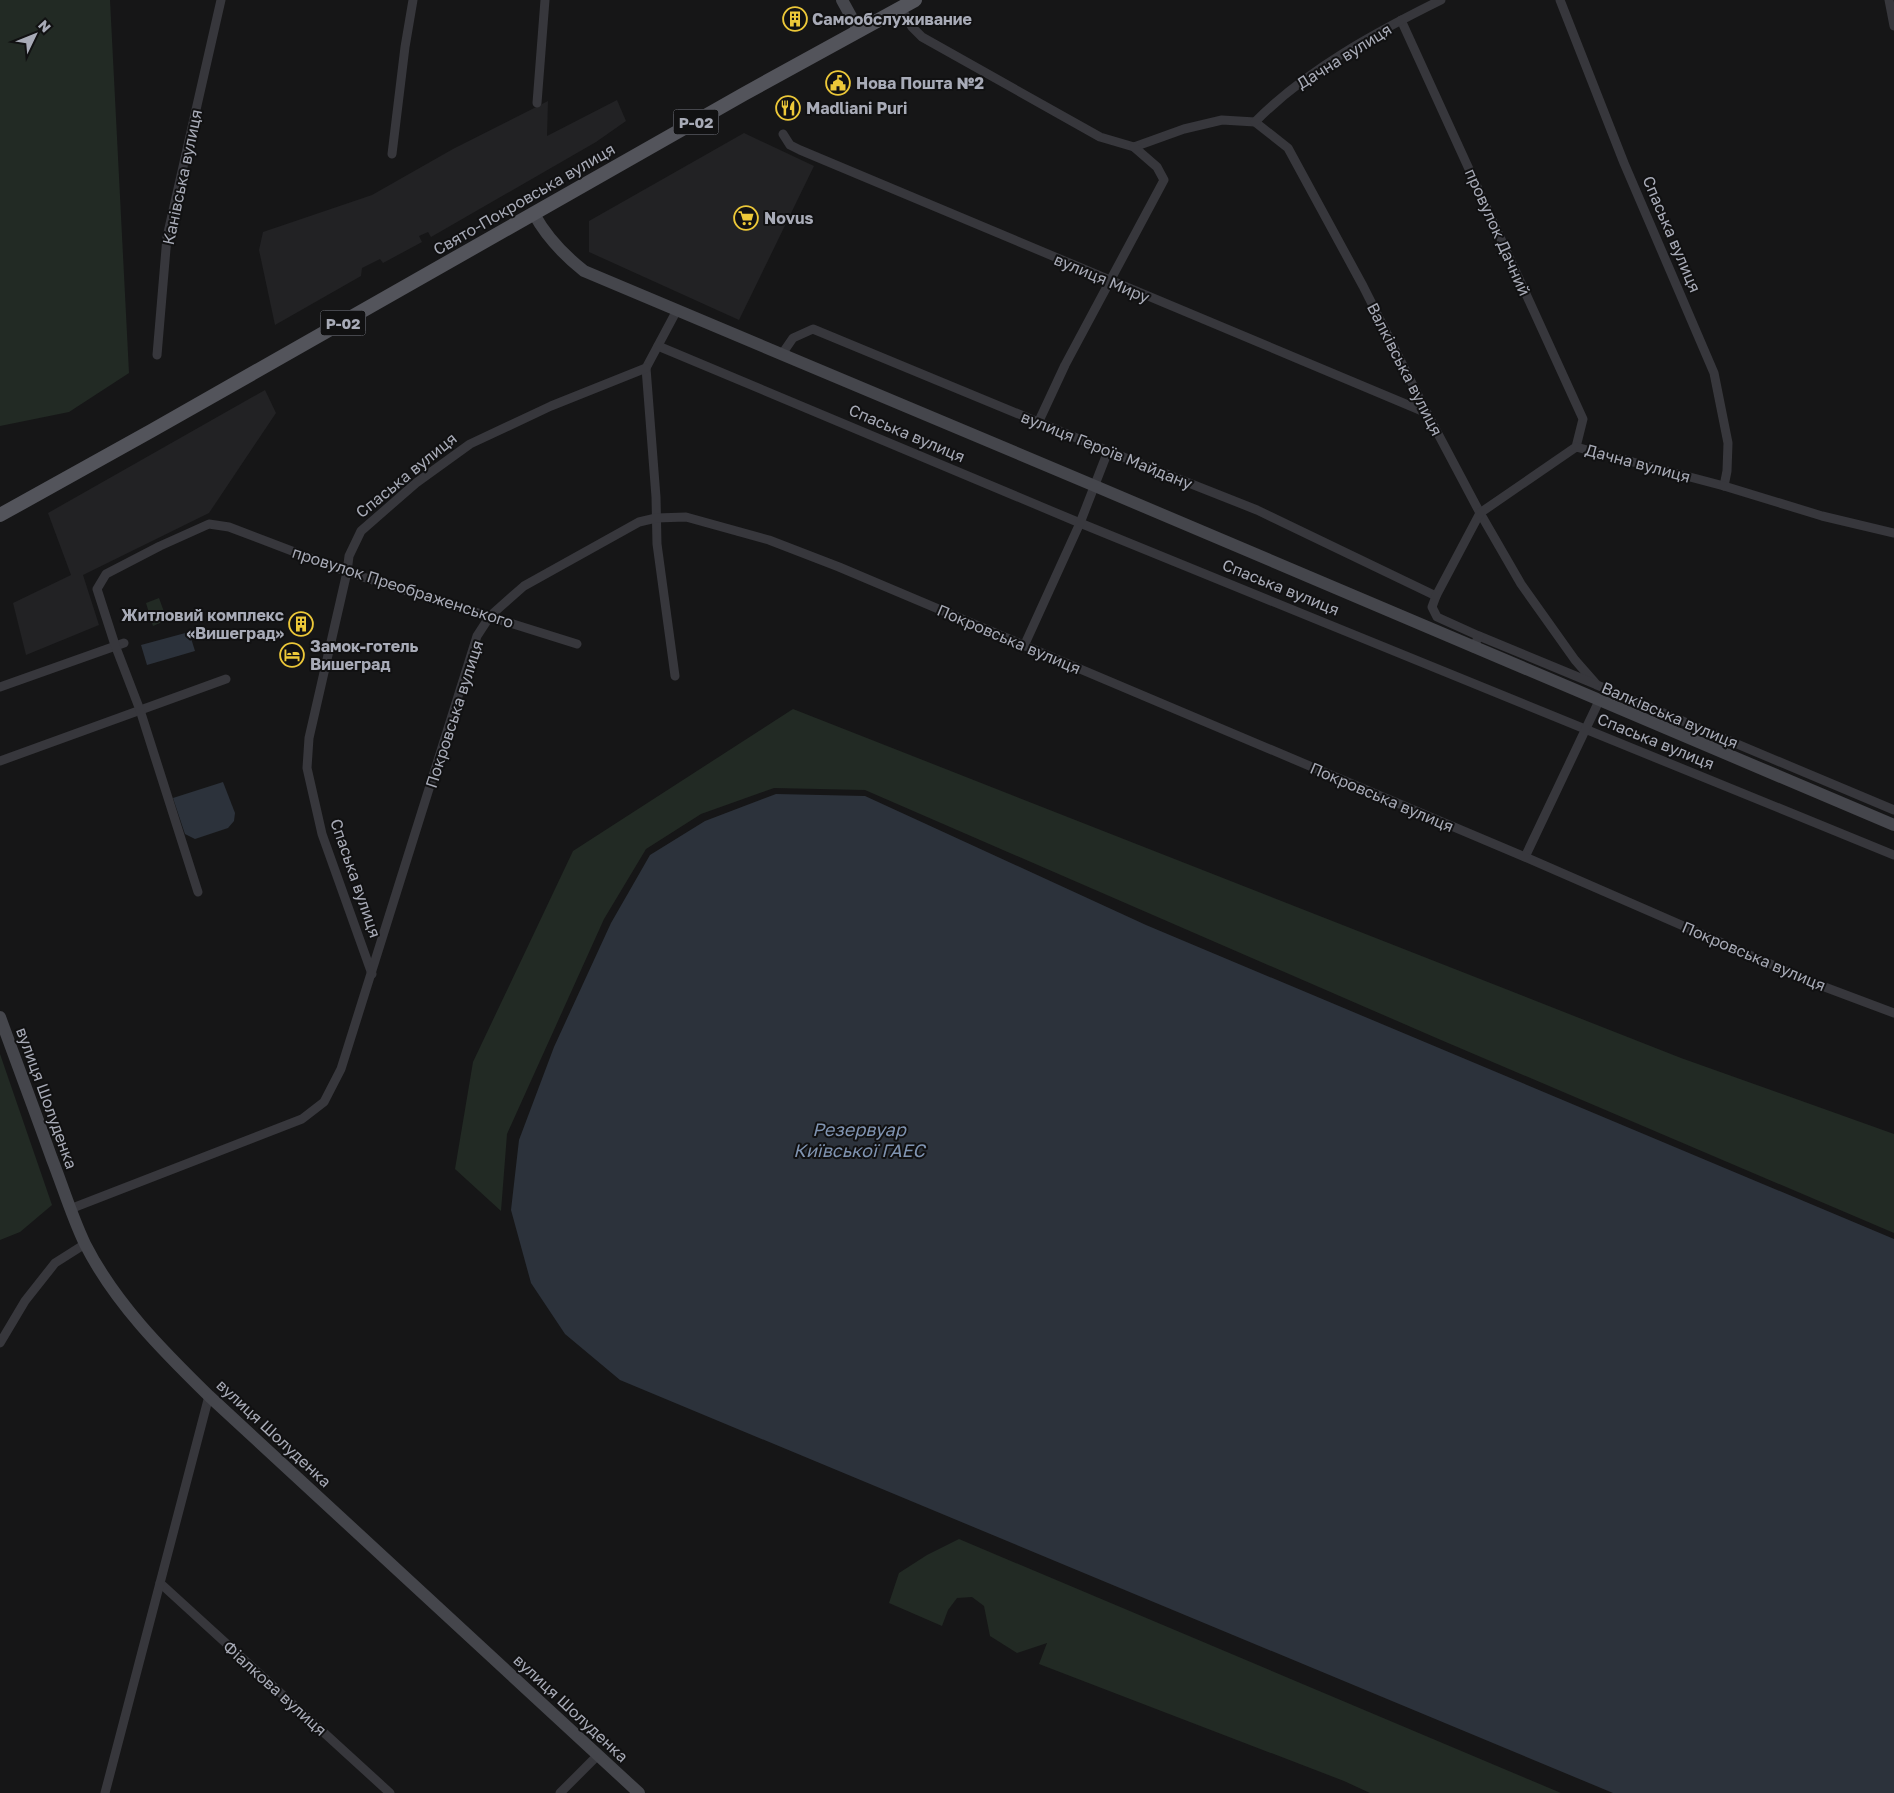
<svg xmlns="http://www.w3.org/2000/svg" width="1894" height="1793" font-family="'Golos Text',sans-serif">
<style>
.built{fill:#222224}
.green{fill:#222a24}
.water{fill:#2c323b}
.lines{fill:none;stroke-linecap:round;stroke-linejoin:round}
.street{stroke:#37373c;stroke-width:9}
.secondary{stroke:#45464c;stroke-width:12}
.primary{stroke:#53545b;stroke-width:14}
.labels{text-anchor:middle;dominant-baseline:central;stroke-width:4;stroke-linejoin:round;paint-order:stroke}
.shield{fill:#111112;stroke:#7b7d86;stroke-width:1}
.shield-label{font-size:15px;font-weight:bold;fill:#a8abb7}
.poi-label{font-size:16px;font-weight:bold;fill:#a8abb7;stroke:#111112;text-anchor:start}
.street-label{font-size:16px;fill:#a8abb7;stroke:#111112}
.water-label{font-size:18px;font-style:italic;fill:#8094b1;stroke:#111112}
</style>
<rect width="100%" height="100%" fill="#161617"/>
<g class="built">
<path d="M617 100 626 121 596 142 431 237 428 232 419 236 422 242 383 263 380 259 362 268 361 276 275 325 259 250 263 232 372 195 453 149 548 101 547 136Z"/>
<path d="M744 133 814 166 739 320 589 252V221Z"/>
<path d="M265 390 276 413 209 513 83 575 99 625 26 655 13 603 71 575 48 513Z"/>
</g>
<g class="green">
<path d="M0 0H110L129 373 69 412 0 426Z"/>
<path d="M159 598 167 620 153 626 146 603Z"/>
<path d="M793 709 1681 1058 1894 1134V1233L1441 1040 865 790 774 788 701 814 646 849 604 919 507 1134 501 1211 455 1169 473 1062 573 851Z"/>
<path d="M0 1054 52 1205 20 1232 0 1240Z"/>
<path d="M959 1539 1561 1793H1370L1344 1781 1039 1664 1047 1643 1017 1653 990 1636 984 1606 972 1597 957 1598 948 1610 942 1626 889 1603 899 1573 927 1555Z"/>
</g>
<g class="water">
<path d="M189 632 195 651 147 665 141 645Z"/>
<path d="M223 782 235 813 234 821 228 828 195 839 185 834 173 798Z"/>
<path d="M776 794 865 796 1146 925 1894 1239V1793H1613L620 1380 565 1334 531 1283 511 1210 519 1140 554 1047 611 923 650 855 705 821Z"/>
</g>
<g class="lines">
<g class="street">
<path d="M1560 0 1624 163 1714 373 1728 443 1727 471 1724 486"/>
<path d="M1889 0 1894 26"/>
<path d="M901 8 912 27 922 37 1100 137 1134 147 1184 129 1222 120 1255 122 1288 148 1363 286 1427 413 1480 513 1521 584 1575 660 1597 685 1894 810"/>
<path d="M1401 20 1583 419 1576 447"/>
<path d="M537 103 545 0"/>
<path d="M1255 122C1306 70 1376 32 1441 0"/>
<path d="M783 134 790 145 800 150 1427 413"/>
<path d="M392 154 405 47 413 0"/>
<path d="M658 346 1080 523 1894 855"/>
<path d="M782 354 793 338 813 329 1108 451 1257 510 1436 596"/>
<path d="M157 355 167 237 221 0"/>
<path d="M1038 423 1065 365 1164 180 1157 167 1134 147"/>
<path d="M1479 636 1595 684"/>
<path d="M1024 646 1080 523 1108 451"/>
<path d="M1473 648 1479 636 1437 617 1432 607 1436 596 1480 513 1576 447 1724 486 1822 516 1894 533"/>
<path d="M675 676 657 544 656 497 646 368 677 310"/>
<path d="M0 687 124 643"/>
<path d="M0 761 226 679"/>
<path d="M1525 857 1599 701"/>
<path d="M198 892 140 710 115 645 97 589 106 574 160 546 209 524 229 527 347 572 577 644"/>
<path d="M372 974 322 834 307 768 309 738 347 572 349 556 361 531 416 483 470 444 551 406 646 368"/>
<path d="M70 1209 302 1119 324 1102 341 1069 477 636 490 616 524 586 639 522 656 518 686 517 769 540 839 567 1525 857 1814 983 1894 1013"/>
<path d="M0 1343 25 1301 55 1263 85 1244"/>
<path d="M160 1583 390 1793"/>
<path d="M105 1793 209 1396"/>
<path d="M560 1793 598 1755"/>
</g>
<g class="secondary">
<path d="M842 0 859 31"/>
<path d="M534 214C546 236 565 256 584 271L1095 486 1894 825"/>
<path d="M0 1017C17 1064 35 1111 52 1159 63 1187 72 1217 85 1244 115 1303 162 1350 209 1396L639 1793"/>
</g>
<path class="primary" d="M0 515 151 431 744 94 915 0"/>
</g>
<defs>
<g id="building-ring" transform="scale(1.25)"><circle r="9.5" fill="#111112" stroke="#ecc839" stroke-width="1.5"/><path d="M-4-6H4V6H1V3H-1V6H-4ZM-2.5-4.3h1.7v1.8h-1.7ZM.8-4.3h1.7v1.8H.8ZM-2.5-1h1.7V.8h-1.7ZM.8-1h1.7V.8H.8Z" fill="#ecc839"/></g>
<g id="civic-ring" transform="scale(1.25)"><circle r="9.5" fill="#111112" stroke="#ecc839" stroke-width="1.5"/><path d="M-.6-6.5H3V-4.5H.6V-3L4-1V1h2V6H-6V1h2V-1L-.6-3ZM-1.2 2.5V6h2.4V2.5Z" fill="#ecc839"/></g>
<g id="restaurant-ring" transform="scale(1.25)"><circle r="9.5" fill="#111112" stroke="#ecc839" stroke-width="1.5"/><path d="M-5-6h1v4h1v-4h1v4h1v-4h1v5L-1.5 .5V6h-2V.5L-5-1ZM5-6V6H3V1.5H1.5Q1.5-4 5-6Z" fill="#ecc839"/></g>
<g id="supermarket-ring" transform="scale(1.25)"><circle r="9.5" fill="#111112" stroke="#ecc839" stroke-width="1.5"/><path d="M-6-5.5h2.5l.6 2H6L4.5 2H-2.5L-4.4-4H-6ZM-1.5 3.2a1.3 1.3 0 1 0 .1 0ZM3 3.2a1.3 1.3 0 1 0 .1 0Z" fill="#ecc839"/></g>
<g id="hotel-ring" transform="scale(1.25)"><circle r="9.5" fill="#111112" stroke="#ecc839" stroke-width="1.5"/><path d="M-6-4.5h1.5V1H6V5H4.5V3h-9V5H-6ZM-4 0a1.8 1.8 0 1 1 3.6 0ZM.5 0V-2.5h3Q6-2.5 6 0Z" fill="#ecc839"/></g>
</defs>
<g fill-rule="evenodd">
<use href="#building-ring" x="795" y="19"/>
<use href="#civic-ring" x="838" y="83"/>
<use href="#restaurant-ring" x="788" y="108"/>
<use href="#supermarket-ring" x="746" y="218"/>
<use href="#building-ring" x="301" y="624"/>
<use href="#hotel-ring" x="292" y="655"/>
</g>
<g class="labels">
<g class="shield">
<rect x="673.5" y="109.5" width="45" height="25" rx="4"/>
<rect x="320.5" y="310.5" width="45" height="25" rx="4"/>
</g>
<g class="shield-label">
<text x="696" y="122">Р-02</text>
<text x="343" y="323">Р-02</text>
</g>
<g class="poi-label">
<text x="812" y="19">Самообслуживание</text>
<text x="856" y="83">Нова Пошта №2</text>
<text x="806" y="108">Madliani Puri</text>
<text x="764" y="218">Novus</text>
<text x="284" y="615" text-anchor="end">Житловий комплекс<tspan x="284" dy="18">«Вишеград»</tspan></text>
<text x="310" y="646">Замок-готель<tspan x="310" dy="18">Вишеград</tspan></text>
</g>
<g class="street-label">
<text transform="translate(1344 56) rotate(-32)">Дачна вулиця</text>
<text transform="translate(182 177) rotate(-78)">Канівська вулиця</text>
<text transform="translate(524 199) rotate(-30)">Свято-Покровська вулиця</text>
<text transform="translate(1498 232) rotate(66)">провулок Дачний</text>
<text transform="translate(1672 234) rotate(67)">Спаська вулиця</text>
<text transform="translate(1102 278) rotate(23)">вулиця Миру</text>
<text transform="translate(1405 369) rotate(63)">Валківська вулиця</text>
<text transform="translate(907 433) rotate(23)">Спаська вулиця</text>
<text transform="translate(1107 450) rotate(22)">вулиця Героїв Майдану</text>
<text transform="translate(1638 463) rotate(15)">Дачна вулиця</text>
<text transform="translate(406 475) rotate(-39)">Спаська вулиця</text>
<text transform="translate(403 587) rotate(18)">провулок Преображенського</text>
<text transform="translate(1281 587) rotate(22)">Спаська вулиця</text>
<text transform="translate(1009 639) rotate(23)">Покровська вулиця</text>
<text transform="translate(454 714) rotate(-72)">Покровська вулиця</text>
<text transform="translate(1670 715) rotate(23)">Валківська вулиця</text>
<text transform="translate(1656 741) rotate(22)">Спаська вулиця</text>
<text transform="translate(1382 797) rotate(23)">Покровська вулиця</text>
<text transform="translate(356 878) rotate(71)">Спаська вулиця</text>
<text transform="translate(1754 956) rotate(23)">Покровська вулиця</text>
<text transform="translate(47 1098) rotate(70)">вулиця Шолуденка</text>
<text transform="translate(274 1433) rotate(43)">вулиця Шолуденка</text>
<text transform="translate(275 1688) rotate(42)">Фіалкова вулиця</text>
<text transform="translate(571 1708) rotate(43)">вулиця Шолуденка</text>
</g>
<g class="water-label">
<text x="859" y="1129">Резервуар<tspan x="859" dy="21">Київської ГАЕС</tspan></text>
</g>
</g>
<g transform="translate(35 35) rotate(47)" stroke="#111112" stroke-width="4" paint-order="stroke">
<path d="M0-4L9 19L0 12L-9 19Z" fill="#a8abb7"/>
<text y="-8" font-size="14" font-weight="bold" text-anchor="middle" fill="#a8abb7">N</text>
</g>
</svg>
